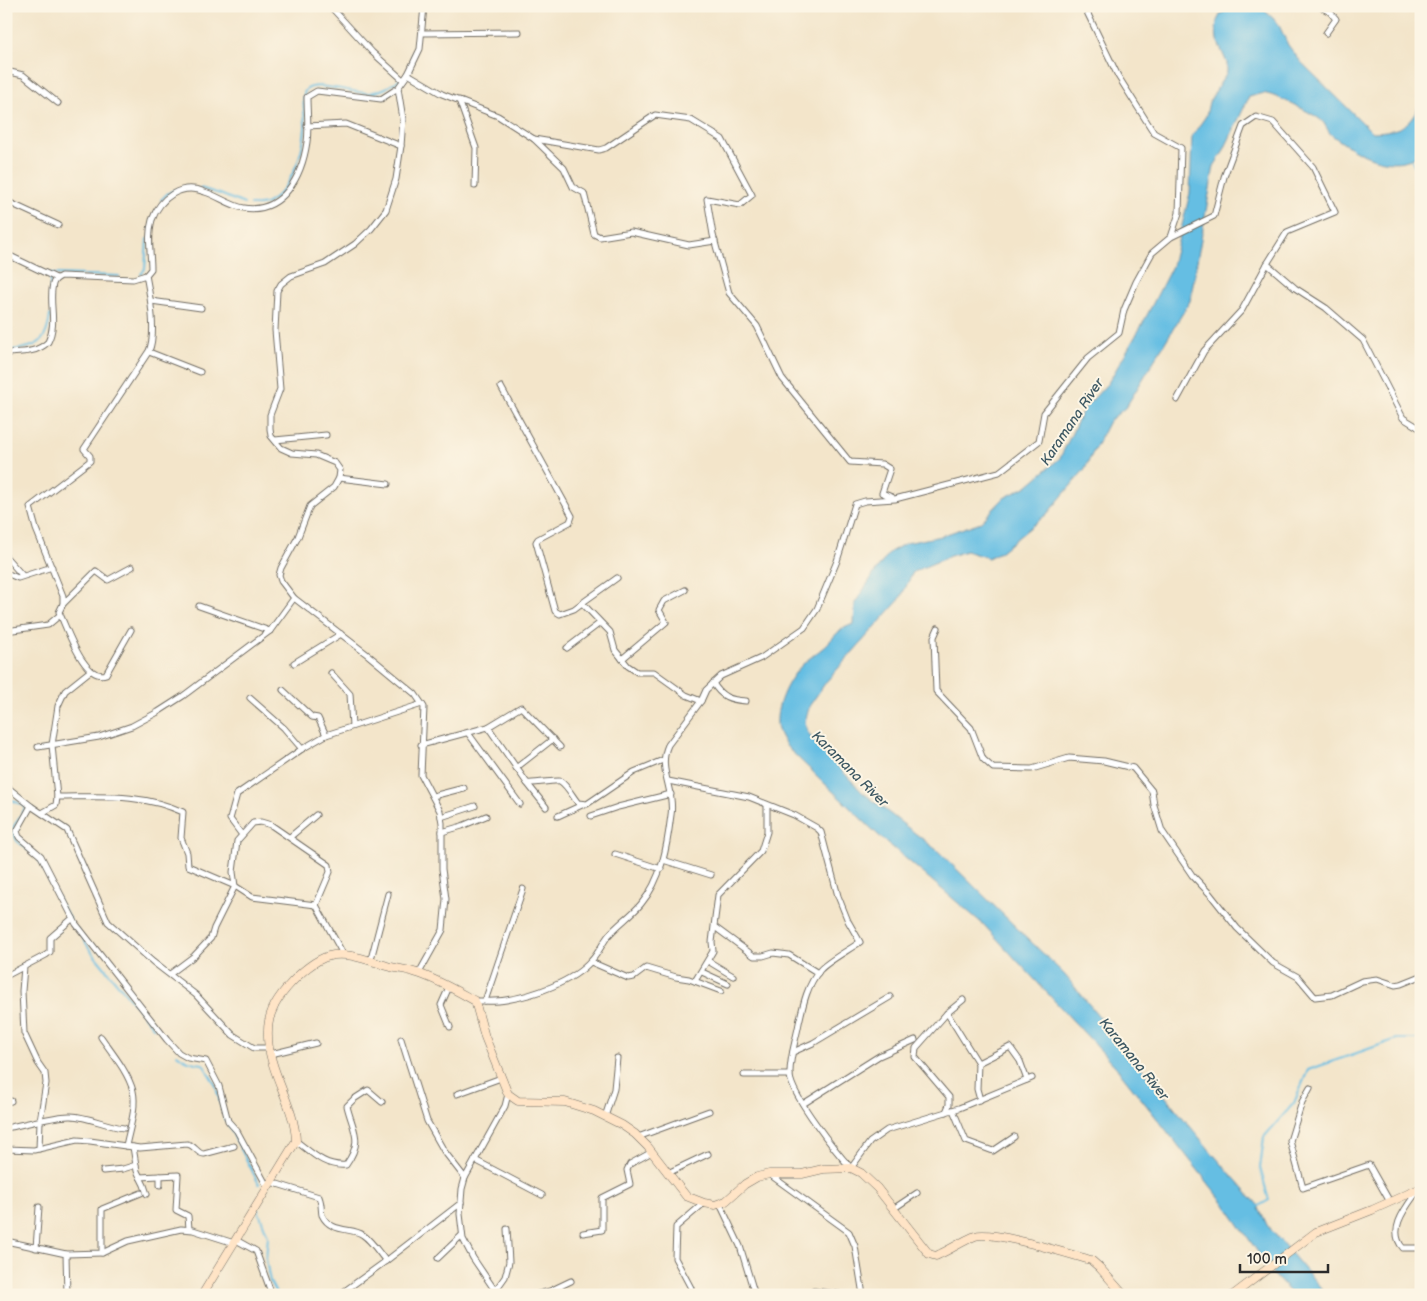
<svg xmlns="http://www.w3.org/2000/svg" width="1427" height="1301" font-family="'Balsamiq Sans',sans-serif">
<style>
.water{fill:#65bee3;stroke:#487487}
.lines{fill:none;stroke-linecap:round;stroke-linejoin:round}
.stream{stroke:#65bee3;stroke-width:2}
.minor-casing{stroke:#716c63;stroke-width:7}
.secondary-casing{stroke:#716c63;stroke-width:9}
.minor{stroke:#fff;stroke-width:5}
.secondary{stroke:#ffe4c6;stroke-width:8}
.labels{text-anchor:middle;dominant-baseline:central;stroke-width:4;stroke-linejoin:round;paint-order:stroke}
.water-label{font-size:14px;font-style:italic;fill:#3c5762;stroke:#fcf5e5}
</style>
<rect width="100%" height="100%" fill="#fcf5e5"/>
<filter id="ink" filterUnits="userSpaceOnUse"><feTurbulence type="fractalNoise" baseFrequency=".02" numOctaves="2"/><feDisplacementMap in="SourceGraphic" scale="10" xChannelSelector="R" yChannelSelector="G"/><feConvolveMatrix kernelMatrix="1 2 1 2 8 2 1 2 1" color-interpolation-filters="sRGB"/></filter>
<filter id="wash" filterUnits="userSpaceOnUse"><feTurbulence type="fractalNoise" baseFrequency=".0096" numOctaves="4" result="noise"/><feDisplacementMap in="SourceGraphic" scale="20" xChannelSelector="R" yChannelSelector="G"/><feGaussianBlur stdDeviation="1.12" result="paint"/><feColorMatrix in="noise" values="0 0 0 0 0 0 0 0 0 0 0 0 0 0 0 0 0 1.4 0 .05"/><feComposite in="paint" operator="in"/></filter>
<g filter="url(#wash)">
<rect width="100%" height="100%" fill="#f3e5ca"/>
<path class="water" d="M1231 6H1255L1264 10 1278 23 1288 45 1301 62 1372 132C1400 131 1409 128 1421 102V154C1391 173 1358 154 1333 136 1328 133 1327 126 1322 121 1315 114 1278 96 1267 94 1262 92 1254 96 1249 97L1222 154 1214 166 1190 301 1126 407 1109 421 1084 470 1047 514 1000 552 988 558 966 551 950 556 913 572 900 599 826 682 810 705 805 721 807 731 814 741 862 792 938 851 1064 974 1213 1154 1258 1205 1267 1225 1327 1295H1293L1273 1274 1224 1203 1116 1067 984 925 877 834 787 747C783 740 777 732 777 723 776 703 789 678 803 664 809 658 817 653 824 647 836 636 837 629 854 624L855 603 875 572 890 552 906 543 941 536 981 522 1004 498 1027 486 1060 458 1083 410 1108 383 1142 325 1172 266 1190 193 1192 136 1206 116 1209 102 1227 72V63L1217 40 1216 30 1217 21 1220 15Z"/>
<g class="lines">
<g class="stream">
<path d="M412 60 413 52"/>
<path d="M1412 160 1421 183"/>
<path d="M200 188 220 194 244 204"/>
<path d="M161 200 167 194 175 190"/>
<path d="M250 205C254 205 260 206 265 204 290 193 303 154 305 129 306 120 301 98 305 91 314 79 356 94 369 93 381 92 390 86 400 79"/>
<path d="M51 274 119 276"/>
<path d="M141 274 145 269 147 239"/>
<path d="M50 278V291"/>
<path d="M11 350C37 348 47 343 50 315"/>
<path d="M6 797 26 807 12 829 17 841 38 858 60 903 70 919"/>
<path d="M77 929 91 951 154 1028"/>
<path d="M177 1054C184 1061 193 1063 203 1064L215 1084 225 1120"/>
<path d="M228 1124 259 1184"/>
<path d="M1257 1207 1269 1200 1260 1168 1264 1137 1294 1103 1308 1070 1397 1039H1421"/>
<path d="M258 1210 268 1236 266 1259 270 1282 277 1295"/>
</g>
</g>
</g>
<g filter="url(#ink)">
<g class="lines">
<g class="minor-casing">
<g id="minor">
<path d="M330 6 372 52 403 80"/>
<path d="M1084 6 1118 76 1154 133 1181 148 1179 213 1171 237"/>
<path d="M1319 6 1330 12 1336 19 1326 33"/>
<path d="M6 7 7 6"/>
<path d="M423 33 519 32"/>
<path d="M6 71 23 75 58 103"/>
<path d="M408 74 442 94 498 116 534 139 599 150 606 148 655 115 691 120 722 139 752 195 740 205 707 199 713 235 729 293 757 326 782 378 850 462 882 464 890 469 882 493 892 497"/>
<path d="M459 100 476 148 475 186"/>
<path d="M307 126 346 124 401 146"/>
<path d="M534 139 564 168 573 187 584 193 594 234 600 237 631 232 689 245 715 241"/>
<path d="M6 201 58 225"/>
<path d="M6 254 56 278"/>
<path d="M151 301 201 308"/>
<path d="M149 352 200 372"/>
<path d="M6 353C21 352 37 353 48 342 58 322 48 303 53 284 54 280 57 278 61 276L133 279 146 275 151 269C151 253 147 237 152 220 160 198 181 182 205 192 218 196 231 206 244 208 283 214 302 176 307 142 309 128 307 112 307 97L317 91 381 99 398 88"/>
<path d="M501 387 572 516 570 522 538 539 536 542 555 611 560 614 574 609 582 603"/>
<path d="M1177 400 1204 351 1242 310 1267 264"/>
<path d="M275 440 326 435"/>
<path d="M339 478 388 484"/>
<path d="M6 557 22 575"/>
<path d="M6 573 18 578 52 567"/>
<path d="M617 578 582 603 610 632 615 650 628 666 637 672H654L686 695 701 701"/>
<path d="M63 604 96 571 108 580 132 567"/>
<path d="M199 606 270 631"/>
<path d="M938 628 934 637 936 691 971 728 983 759 993 768 1032 769 1069 758 1104 761 1133 768 1152 791 1154 805 1162 831 1192 875 1210 894 1237 928 1273 963 1298 977 1315 997 1332 995 1362 981 1377 979 1395 985 1401 984 1421 976"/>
<path d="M131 630 106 674C84 682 67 628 59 612L63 604V596L36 529 30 507 90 461V456L84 449 149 351C157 333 150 295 146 275"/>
<path d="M6 631 48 625 60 615"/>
<path d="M567 648 600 623"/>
<path d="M622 659 666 622 659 610 664 601 685 590"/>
<path d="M294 663 341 634"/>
<path d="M331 673 350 694 352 726"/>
<path d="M713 683C721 697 730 700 746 701"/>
<path d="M283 690 312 717 318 718 326 735"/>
<path d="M250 698 284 728 302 749 326 735 422 704"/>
<path d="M488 727 527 783C534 784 557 780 560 781 567 785 573 797 578 803L587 804 634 772 663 760"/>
<path d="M468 733 520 804"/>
<path d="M421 745 488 727 521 707 560 747"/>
<path d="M38 747 99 737 132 726 158 712 183 696 270 631 294 598"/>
<path d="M516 768 553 739"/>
<path d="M668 781 749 797 794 815 817 828 821 832 838 896 848 921 860 942C849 950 828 961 820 970 807 985 803 1005 799 1023 796 1040 789 1059 790 1076 792 1096 836 1152 851 1168L870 1142 887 1130 959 1108 1032 1078"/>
<path d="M527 783 546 807"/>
<path d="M6 786 31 806 67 830 108 922 153 962 196 995 233 1035 254 1048H269"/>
<path d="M433 796 464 788"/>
<path d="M57 797C101 797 142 793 183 812L181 838 187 853 188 866 235 886 252 897 316 905"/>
<path d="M31 806 17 831 19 837 41 856 76 924 167 1040 179 1053 188 1058 206 1061 219 1086 228 1121 237 1131 268 1188"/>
<path d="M42 813 56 805 57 797 52 745 58 706 65 691 90 671"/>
<path d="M558 816 582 805"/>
<path d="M591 816 618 807 671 794"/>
<path d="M441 817 475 806"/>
<path d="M442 832 462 826 486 816"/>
<path d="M242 835 230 819 237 794 302 749"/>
<path d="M290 837 316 815"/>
<path d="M615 854 661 869"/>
<path d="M663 860 711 875"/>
<path d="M716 928 754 956H763L773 953 789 955 818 973"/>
<path d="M371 959 388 894"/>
<path d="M708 961 733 976"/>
<path d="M591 962 628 978 634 977 646 968 676 977 689 979 721 991"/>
<path d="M24 967 22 991 24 1033 38 1063 45 1073 46 1083 40 1121 39 1149"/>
<path d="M702 972 728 984"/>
<path d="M419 973 443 930 446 899 442 869V823L440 811 421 775 424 707 415 694 368 655 294 598 281 581 279 575 281 568 298 537 310 506 334 487 339 478 340 470 335 463 316 455 292 453 281 448 271 436 270 429V415L280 389 275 330 277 291 281 284 291 276 325 264 355 244 371 229 386 210 396 179 401 146 403 119 398 88 408 74 420 49 424 6"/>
<path d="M170 974 194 956 211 938 214 928 235 886 233 872 237 841 253 823 261 822 271 825 329 865 330 872 316 905 343 954"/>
<path d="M6 976 46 955 50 952V938L73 918"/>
<path d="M695 981 713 951 712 942 718 895 761 851 767 832V805"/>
<path d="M449 987 441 1005 450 1027"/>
<path d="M475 1001C485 1001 496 1002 506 1000 532 996 573 982 591 961 598 954 602 944 608 936 618 924 631 916 641 904 662 879 667 847 671 815 675 790 657 769 668 745L701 701 706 690 721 676 761 658 804 628 817 609 837 561 855 504 865 501 895 499 999 472 1039 441 1044 413 1088 358 1119 333 1124 310 1136 282 1152 253 1171 237 1214 216 1224 177 1243 126 1256 117 1273 122 1313 167 1335 212 1287 232 1267 264 1295 288 1326 308 1363 340 1403 418 1421 429"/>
<path d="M485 1001 523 889"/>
<path d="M947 1013 978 1063 977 1089 980 1100"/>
<path d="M101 1037C112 1053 128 1072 133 1091 137 1108 129 1130 126 1146"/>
<path d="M401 1039 427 1121 444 1151 465 1178"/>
<path d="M793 1052 813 1043 890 997"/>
<path d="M271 1054 316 1043"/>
<path d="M978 1063 1010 1047 1020 1061 1027 1080"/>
<path d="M744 1075H790"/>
<path d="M1310 1088 1302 1102 1290 1141 1303 1188 1369 1165 1390 1202"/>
<path d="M457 1094 501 1078"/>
<path d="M6 1102 11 1101"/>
<path d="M803 1104 879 1056 915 1040"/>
<path d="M953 1110 966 1141 993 1151 1014 1137"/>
<path d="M946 1112 949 1105V1097L915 1057 916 1048 947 1013 963 1000"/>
<path d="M605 1117 614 1089 617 1058"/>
<path d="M6 1128C23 1125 56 1115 71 1116 90 1117 106 1126 124 1128"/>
<path d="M638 1137 709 1111"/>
<path d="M296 1141C312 1153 325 1167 346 1165 364 1140 353 1131 347 1106L354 1099 368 1090 382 1102"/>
<path d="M133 1147 137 1171 144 1185 147 1194"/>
<path d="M6 1149 34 1150 77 1140 90 1141 140 1148 187 1144C195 1145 197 1154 204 1154L234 1146"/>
<path d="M475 1160 542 1195"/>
<path d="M103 1171 123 1169 136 1165"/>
<path d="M668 1173 708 1154"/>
<path d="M769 1174 849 1232 855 1246 863 1295"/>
<path d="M160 1176V1185"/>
<path d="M140 1177 178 1175 176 1210 188 1216 189 1229"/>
<path d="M271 1182 319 1197C322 1204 321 1212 322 1215 331 1234 353 1227 363 1235 372 1241 379 1253 386 1261"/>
<path d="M1419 1189C1408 1205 1386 1229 1403 1248H1421L1420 1295"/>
<path d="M720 1204 740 1246 754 1292"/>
<path d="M893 1209 917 1193"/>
<path d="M583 1233 602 1230V1198L630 1184 627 1170 630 1164 652 1152"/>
<path d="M236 1240 256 1251 272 1295"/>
<path d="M6 1241 66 1254 67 1295"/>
<path d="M36 1248 39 1207"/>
<path d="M102 1253V1209L141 1193"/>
<path d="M66 1254 102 1253 128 1241 181 1229 193 1230 234 1243"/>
<path d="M438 1258 462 1235"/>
<path d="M495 1291 505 1277 509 1262 507 1229"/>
<path d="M814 1291 845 1295"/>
<path d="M339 1295 386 1261 461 1203"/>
<path d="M498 1295 473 1258 463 1239 460 1214 462 1189 465 1178 505 1106 508 1094"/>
<path d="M535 1295 550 1291 571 1281"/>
<path d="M692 1295 691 1288 675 1258 676 1227 704 1203"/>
<path d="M862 1295H882"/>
</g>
</g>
<g class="secondary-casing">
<g id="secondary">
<path d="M202 1295 296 1141C295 1104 266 1069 268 1031 268 1011 279 996 292 982 330 942 346 954 391 967 400 969 409 970 417 973 437 979 457 991 475 1001L485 1037 508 1094 518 1101 565 1102 594 1111 622 1125 635 1134 648 1147 686 1196 704 1203 715 1205 726 1201 745 1184 757 1177 769 1174H802L823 1169 851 1168 861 1173 877 1188 929 1254 936 1256 940 1254C951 1249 963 1241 975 1236 993 1230 1068 1254 1091 1260L1099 1267 1124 1295"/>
<path d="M1233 1295 1316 1232 1372 1210 1421 1188"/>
</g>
</g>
<use href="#minor" class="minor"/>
<use href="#secondary" class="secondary"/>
</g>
</g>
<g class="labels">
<g class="water-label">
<text transform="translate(1072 422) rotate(-56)">Karamana River</text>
<text transform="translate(850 769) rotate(45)">Karamana River</text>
<text transform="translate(1134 1059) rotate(51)">Karamana River</text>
</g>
</g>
<rect width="1427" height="1301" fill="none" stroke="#fcf5e5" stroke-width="25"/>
<path d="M1240 1264v8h88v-8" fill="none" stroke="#2b2b2b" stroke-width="2.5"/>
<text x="1247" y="1264" font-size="15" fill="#2b2b2b" stroke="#fcf5e5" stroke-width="4" paint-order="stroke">100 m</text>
</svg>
